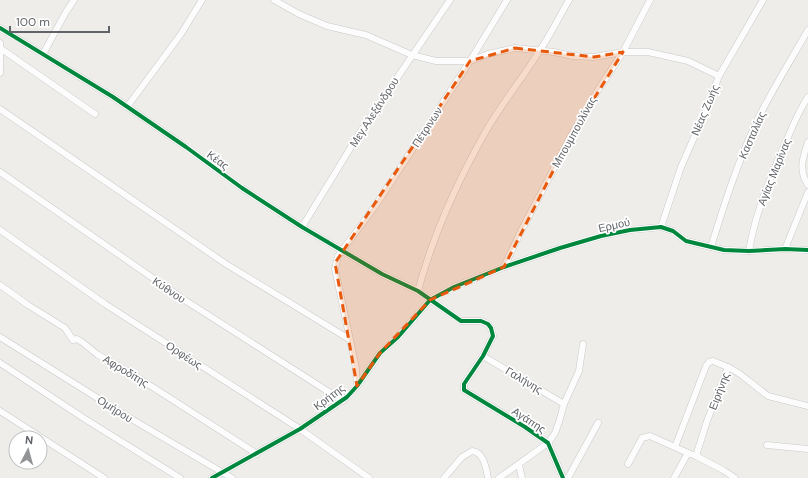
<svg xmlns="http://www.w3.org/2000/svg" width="808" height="478" font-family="'DM Sans',sans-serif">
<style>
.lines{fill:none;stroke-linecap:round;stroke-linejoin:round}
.street-casing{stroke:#c9c9c9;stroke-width:7}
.street{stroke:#fcfcfc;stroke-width:6}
.cycleway-casing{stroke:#fff;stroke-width:6}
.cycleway{stroke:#00873e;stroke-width:4}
.marked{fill:#e8590c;fill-opacity:0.2;stroke:#e8590c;stroke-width:3;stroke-dasharray:8 5;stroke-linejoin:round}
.labels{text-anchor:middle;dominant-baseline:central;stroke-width:3.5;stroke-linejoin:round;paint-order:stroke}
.street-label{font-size:11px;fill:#606367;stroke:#fff}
</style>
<rect width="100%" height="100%" fill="#eeedea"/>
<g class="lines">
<g class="street-casing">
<g id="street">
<path d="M274 0 299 14 327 26 366 35 412 55 436 61H470L488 54 515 48 554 52 573 56 594 57 623 52H648L688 61 719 76"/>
<path d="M0 28 113 97 186 147 242 188 302 227 382 274 418 291 461 321H481L488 324 491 328 493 336 483 356 464 384V390L525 427 548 443 563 478"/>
<path d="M0 43V73"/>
<path d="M0 48 95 114"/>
<path d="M43 54 66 12 74 0"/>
<path d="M127 107 181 34 202 0"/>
<path d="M0 109 226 264 349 339"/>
<path d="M808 142C803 157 798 170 808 185"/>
<path d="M0 172 183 299 343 401"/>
<path d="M302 227 359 134 450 0"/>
<path d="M661 227 681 167 707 108 719 76 763 0"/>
<path d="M0 230 105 304 300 429 369 478"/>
<path d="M711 247C724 205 738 161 757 121 772 90 791 60 808 30"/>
<path d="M785 249 808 192"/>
<path d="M749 251C755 214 770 178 785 144 792 128 798 112 808 97"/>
<path d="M504 267 521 231 572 134 598 90 623 52 650 0"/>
<path d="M0 285 28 305 65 328 73 340 77 339 82 342 98 355 126 370 257 454"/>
<path d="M418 291C433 235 457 182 486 131 502 103 523 78 540 50 551 34 559 17 569 0"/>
<path d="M0 337 123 414 232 478"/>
<path d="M483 356 564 404"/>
<path d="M0 363 85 419 180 478"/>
<path d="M357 386 356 368 335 269 338 256 376 205 470 61 507 0"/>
<path d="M0 411 104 478"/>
<path d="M767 445 808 449"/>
<path d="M675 447 706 366 709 362 713 361 730 368 740 374 768 396 808 406"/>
<path d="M696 456 707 421 728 367"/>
<path d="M628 464 642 438 650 436 688 453 696 456 723 470 735 478"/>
<path d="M519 465 522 478"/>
<path d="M212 478 300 429 347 397 357 386 380 353 398 337 430 300 454 287 504 267 560 248 601 236 630 230 661 227 673 231 686 241 724 250 749 251 785 249 808 250"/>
<path d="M444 478 462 457 472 451C484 452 486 468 488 478"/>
<path d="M499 478 548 443 555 433 559 422 564 404 579 371 583 344"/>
<path d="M568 478 598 423"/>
<path d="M674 478 688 453"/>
</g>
</g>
<use href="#street" class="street"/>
<g class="cycleway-casing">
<g id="cycleway">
<path d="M0 28 113 97 186 147 242 188 302 227 382 274 418 291 461 321H481L488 324 491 328 493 336 483 356 464 384V390L525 427 548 443 563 478"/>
<path d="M212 478 300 429 347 397 357 386 380 353 398 337 430 300 454 287 504 267 560 248 601 236 630 230 661 227 673 231 686 241 724 250 749 251 785 249 808 250"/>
</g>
</g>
<use href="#cycleway" class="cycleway"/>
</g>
<path class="marked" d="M515 48 594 57 623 52 572 134 504 267 430 300 380 353 357 386 335 263 470 61Z"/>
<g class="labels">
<g class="street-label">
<text transform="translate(705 110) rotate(-67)">Νέας Ζωής</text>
<text transform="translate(374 112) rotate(-57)">Μεγ.Αλεξάνδρου</text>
<text transform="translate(427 127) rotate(-57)">Πέτρινων</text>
<text transform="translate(574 132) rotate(-61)">Μπουμπουλίνας</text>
<text transform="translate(752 135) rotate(-66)">Κασταλίας</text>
<text transform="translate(218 160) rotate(36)">Κέας</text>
<text transform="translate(774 172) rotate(-68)">Αγίας Μαρίνας</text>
<text transform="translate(614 225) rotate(-12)">Ερμού</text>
<text transform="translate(169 290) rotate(34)">Κύθνου</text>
<text transform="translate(184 355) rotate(33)">Ορφέως</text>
<text transform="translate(126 371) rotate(31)">Αφροδίτης</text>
<text transform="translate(524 380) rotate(31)">Γαλήνης</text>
<text transform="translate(719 391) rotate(-69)">Ειρήνης</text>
<text transform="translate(329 397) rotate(-37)">Κρήτης</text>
<text transform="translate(115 409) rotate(32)">Ομήρου</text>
<text transform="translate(529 420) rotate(33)">Αγάπης</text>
</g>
</g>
<g transform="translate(28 450) rotate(6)"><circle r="19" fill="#ffffff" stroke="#bfc1c2"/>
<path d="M0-3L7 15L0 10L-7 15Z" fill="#929395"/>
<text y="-6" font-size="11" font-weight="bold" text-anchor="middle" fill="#606367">N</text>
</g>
<path d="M10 26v6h99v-6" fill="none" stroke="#606367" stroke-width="2"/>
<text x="16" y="26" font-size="12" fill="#606367" stroke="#ffffff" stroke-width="3" paint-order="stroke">100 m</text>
</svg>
